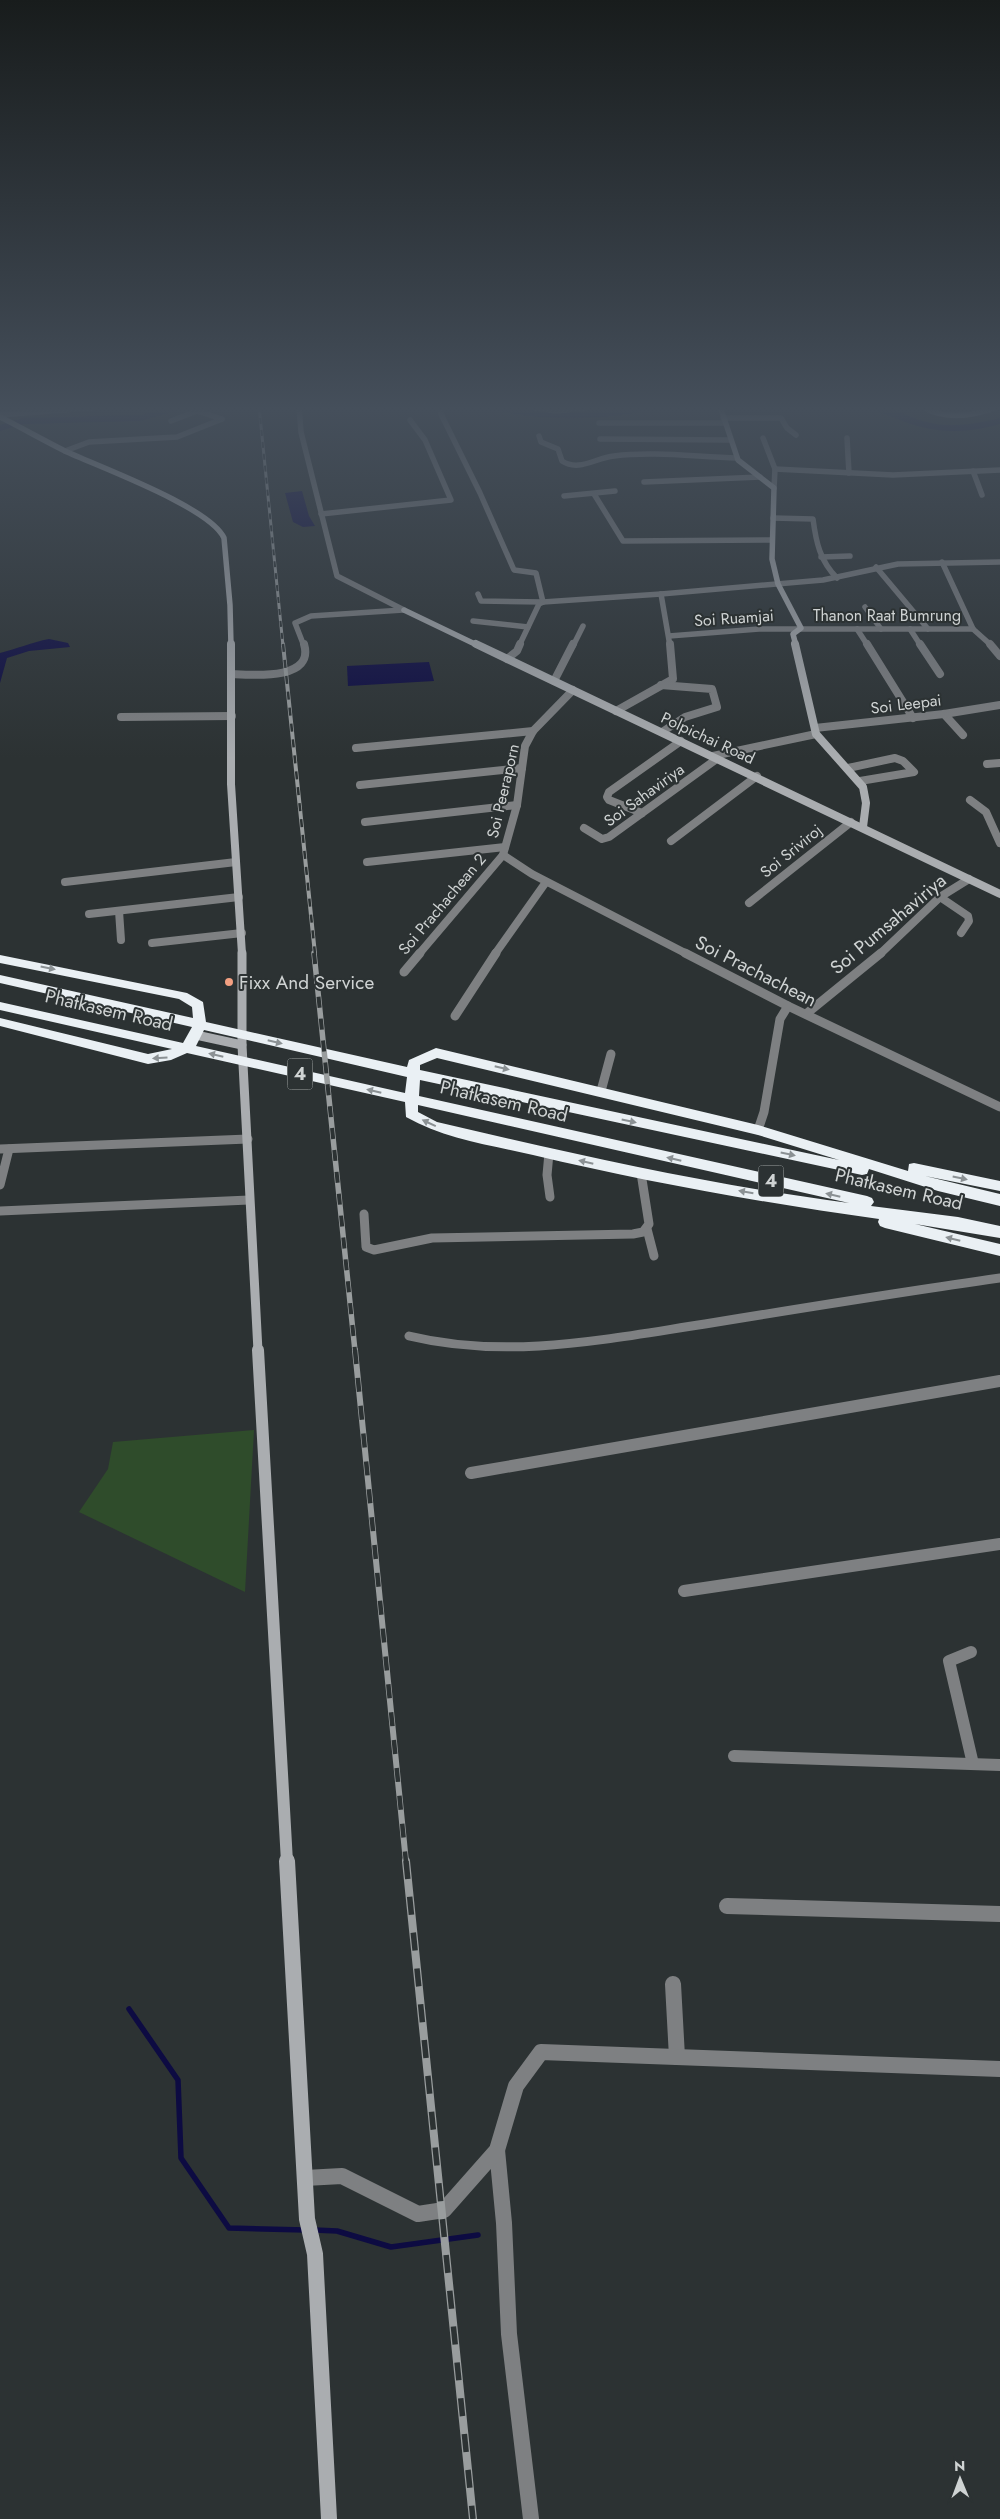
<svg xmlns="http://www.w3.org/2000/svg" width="1000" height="2519" font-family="Jost,sans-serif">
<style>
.green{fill:#2f4c2b}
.water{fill:#0d0b42}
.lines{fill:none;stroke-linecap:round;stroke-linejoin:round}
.stream{stroke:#0d0b42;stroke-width:5.5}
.river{fill:#0d0b42;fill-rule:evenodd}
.street-far4{stroke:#7e8082;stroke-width:5.5}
.street-far3{stroke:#7e8082;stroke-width:8}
.street-far2{stroke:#7e8082;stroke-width:9}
.street-far1{stroke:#7e8082;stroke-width:12}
.street{stroke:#7e8082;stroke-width:16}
.secondary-far4{stroke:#aaadb0;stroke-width:5.5}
.secondary-far3{stroke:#aaadb0;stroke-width:8}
.secondary-far2{stroke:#aaadb0;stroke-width:9}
.secondary-far1{stroke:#aaadb0;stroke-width:12}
.secondary{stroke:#aaadb0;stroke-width:16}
.highway{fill:#eaf0f4;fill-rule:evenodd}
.rail-far4-casing{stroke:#999d9e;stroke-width:3}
.rail-far3-casing{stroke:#999d9e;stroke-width:4}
.rail-far2-casing{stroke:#999d9e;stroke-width:5.5}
.rail-far1-casing{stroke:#999d9e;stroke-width:6}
.rail-casing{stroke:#999d9e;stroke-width:8}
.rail-far4{stroke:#2c3233;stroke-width:2;stroke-dasharray:6;stroke-linecap:butt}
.rail-far3{stroke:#2c3233;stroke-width:2.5;stroke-dasharray:8;stroke-linecap:butt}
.rail-far2{stroke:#2c3233;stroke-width:4;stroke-dasharray:11;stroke-linecap:butt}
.rail-far1{stroke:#2c3233;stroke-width:4.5;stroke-dasharray:14;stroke-linecap:butt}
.rail{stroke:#2c3233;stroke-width:5.5;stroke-dasharray:18;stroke-linecap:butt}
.oneway{fill:#8b9194}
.poi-dot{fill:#f3a082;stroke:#2c3233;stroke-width:2}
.labels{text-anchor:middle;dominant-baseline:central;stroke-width:4;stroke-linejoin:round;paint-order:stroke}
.far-street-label{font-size:16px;fill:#cfd3d3;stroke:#2c3233}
.shield{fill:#2c3233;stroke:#9ea3a3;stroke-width:1}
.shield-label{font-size:18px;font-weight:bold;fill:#cfd3d3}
.street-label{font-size:19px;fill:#cfd3d3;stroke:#2c3233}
.poi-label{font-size:19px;fill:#cfd3d3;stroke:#2c3233;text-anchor:start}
</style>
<rect width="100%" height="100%" fill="#2c3233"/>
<path class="green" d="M254 1430 245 1592 79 1512 108 1469 113 1442Z"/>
<g class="water">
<path d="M302 491 309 516 315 526 303 527 293 522 285 493Z"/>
<path d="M49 639 68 643 70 647 29 651 7 658 0 683V653C17 649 32 642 49 639Z"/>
<path d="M429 662 434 681 348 686 347 666Z"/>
</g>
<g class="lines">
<g class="stream">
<path d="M129 2009 178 2080 181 2158 229 2228 305 2230"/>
<path d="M314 2230 337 2231 391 2247 478 2235"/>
</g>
<g class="river">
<path d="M177 406H193L140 421 24 424 0 431V425L23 418 140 415Z"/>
<path d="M484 406H501L569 413 645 406 639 411 629 414C580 421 534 420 485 408Z"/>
<path d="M871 406C888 404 905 416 923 421 949 429 974 424 1000 418V424C963 435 930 433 895 418 887 415 876 412 871 406Z"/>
</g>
<g class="street-far4">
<path d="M299 406 301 432 337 576 404 610"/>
<path d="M440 406 441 414 480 493 514 570 536 573 543 602"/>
<path d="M523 406 556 411 600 406"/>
<path d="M0 415 115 406"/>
<path d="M723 418H781L787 428 796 435"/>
<path d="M171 421 197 411 222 419"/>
<path d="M599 423H724"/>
<path d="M539 436 541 442 558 449 562 461C579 472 595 458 614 456 654 451 696 457 737 458"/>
<path d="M763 438 775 469 774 488"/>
<path d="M847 438 849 473"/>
<path d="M600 439 730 440"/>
<path d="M65 451 89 442 177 437 222 419"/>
<path d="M775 469 893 475 1000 470"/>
<path d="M973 471 982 495"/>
<path d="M644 482 760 477"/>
<path d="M594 494 623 541 772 540"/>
<path d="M564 496 615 491"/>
<path d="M321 514 451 500 425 440 410 420"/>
<path d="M773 518 813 519C816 542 820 561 837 578"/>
<path d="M821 557 850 556"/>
<path d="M942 562 973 629 992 646"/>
<path d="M876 567 928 629"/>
<path d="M478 594 481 601 543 602 661 594 823 580 898 564 1000 562"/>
<path d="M661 594 670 646"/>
<path d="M865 607 881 629"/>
<path d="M473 621 528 627"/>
<path d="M857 629 868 646"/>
<path d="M910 629 921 646"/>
<path d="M669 636 759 629H973"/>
<path d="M304 646 295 623 311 616 403 610"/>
<path d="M519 646 539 604 543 602"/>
<path d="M573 646 583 626"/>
</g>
<g class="street-far3">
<path d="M867 644 913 718"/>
<path d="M920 644 940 674"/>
<path d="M990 644 1000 656"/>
<path d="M507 659 517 651 520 644"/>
<path d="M231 674C252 675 315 681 304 644"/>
<path d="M554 681 573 644"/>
<path d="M661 685 712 689 717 707 685 717 662 732"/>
<path d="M616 711 673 679 670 644"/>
<path d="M944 714 963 735"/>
<path d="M121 717 232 716"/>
<path d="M815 728 944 714 1000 705"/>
<path d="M356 748 533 731"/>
<path d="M713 756 816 734"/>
<path d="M987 764 1000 763"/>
<path d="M848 768 895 758 903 761 914 772 860 781"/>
<path d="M360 785 522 768"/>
<path d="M970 800 986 812 1000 843"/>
<path d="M642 813 609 800 607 797 609 792 681 741"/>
<path d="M365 822 517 805"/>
<path d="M584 828 602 839 609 837 718 758"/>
<path d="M671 841 757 776"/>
<path d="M503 855 532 874 687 954"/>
<path d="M367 862 505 847"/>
<path d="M65 882 236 862"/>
<path d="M940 897 968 916 969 921 961 933"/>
<path d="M749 903 851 822"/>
<path d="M119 911 121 940"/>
<path d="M89 914 239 897"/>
<path d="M152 943 242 933"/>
<path d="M419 954 503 855 517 805 525 746 533 731 573 690"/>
<path d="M495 954 546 882"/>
<path d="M880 954 940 897 969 879"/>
</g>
<g class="street-far2">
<path d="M685 953 788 1006 1000 1107"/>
<path d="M404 972 420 953"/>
<path d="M806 1014 881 953"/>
<path d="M455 1016 496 953"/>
<path d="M601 1091 611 1054"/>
<path d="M758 1130 764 1112 780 1019 788 1006"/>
<path d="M0 1149 248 1139"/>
<path d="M549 1153 547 1175 550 1197"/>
<path d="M0 1185 9 1149"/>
<path d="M0 1211 249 1200"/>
<path d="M364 1214 366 1247 374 1250 432 1238 633 1234 643 1232 649 1224 641 1173"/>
<path d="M647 1229 654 1256"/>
<path d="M409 1336C508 1360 606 1339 705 1324 803 1308 901 1292 1000 1278"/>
</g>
<g class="street-far1">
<path d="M471 1473 1000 1381"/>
<path d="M684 1591 1000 1544"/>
<path d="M971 1652 949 1661 973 1764"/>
<path d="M734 1756 1000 1765"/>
</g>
<g class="street">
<path d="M727 1906 1000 1914"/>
<path d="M673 1984 677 2057"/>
<path d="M497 2150 504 2223 509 2334 531 2519"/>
<path d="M305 2178 342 2176 418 2214 444 2210 497 2150 516 2086 541 2052 1000 2069"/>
</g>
<g class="secondary-far4">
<path d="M720 406 738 460 774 488 772 559 778 584 801 628 793 634 796 646"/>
<path d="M921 406C945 421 974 416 1000 406"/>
<path d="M0 417C22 428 43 440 65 451 99 467 210 507 224 538L230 605 231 646"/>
<path d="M404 610 479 646"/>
</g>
<g class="secondary-far3">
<path d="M231 644V784L242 954"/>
<path d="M476 644 1000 894"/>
<path d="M795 644 816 734 863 787 866 803 863 827"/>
</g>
<g class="secondary-far2">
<path d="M242 953V1045L258 1351"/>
<path d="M196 1035 242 1045"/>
</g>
<path class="secondary-far1" d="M258 1350 287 1862"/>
<path class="secondary" d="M287 1861 307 2219 315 2254 329 2519"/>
<path class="highway" d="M0 955 187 993 203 1002 206 1022 407 1067 409 1060 436 1048 758 1125 908 1171 909 1164 914 1163 1000 1181V1191L925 1176 1000 1194V1206L938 1191 869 1169 867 1174 862 1175 420 1080 419 1096 867 1196 872 1198 874 1202 871 1206 958 1217 1000 1226V1238L915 1224 1000 1244V1256L885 1228 880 1226 878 1222 879 1219C763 1203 647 1182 533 1155 490 1145 445 1139 406 1117L405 1102 187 1053 171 1060 148 1064 0 1026V1018L148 1054 172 1049 0 1010V1002L183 1043 192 1027 0 983V975L193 1018 192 1007 179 999 0 963ZM204 1030 407 1077 405 1093 196 1046ZM437 1058 758 1135 839 1160 420 1070V1065ZM418 1105 849 1203C710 1185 573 1154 437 1122L418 1112Z"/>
<g class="rail-far4-casing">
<path id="rail-far4" d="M259 406 283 646"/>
</g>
<g class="rail-far3-casing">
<path id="rail-far3" d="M283 644 315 954"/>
</g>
<g class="rail-far2-casing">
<path id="rail-far2" d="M314 953 355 1351"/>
</g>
<g class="rail-far1-casing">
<path id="rail-far1" d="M355 1350 406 1862"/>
</g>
<g class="rail-casing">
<path id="rail" d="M406 1861 473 2519"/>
</g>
<use href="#rail-far4" class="rail-far4"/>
<use href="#rail-far3" class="rail-far3"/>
<use href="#rail-far2" class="rail-far2"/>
<use href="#rail-far1" class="rail-far1"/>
<use href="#rail" class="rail"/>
</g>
<defs><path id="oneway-solid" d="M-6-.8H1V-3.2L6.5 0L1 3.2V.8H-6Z" transform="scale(1.25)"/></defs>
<g class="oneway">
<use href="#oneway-solid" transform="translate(48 968) rotate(11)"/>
<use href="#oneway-solid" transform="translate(275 1042) rotate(13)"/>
<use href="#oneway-solid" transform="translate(216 1055) rotate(-167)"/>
<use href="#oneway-solid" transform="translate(160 1058) rotate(176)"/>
<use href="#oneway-solid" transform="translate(502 1068) rotate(13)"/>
<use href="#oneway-solid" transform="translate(374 1091) rotate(-167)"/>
<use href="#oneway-solid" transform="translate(629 1121) rotate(12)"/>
<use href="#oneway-solid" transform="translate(429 1123) rotate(-155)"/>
<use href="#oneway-solid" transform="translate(788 1154) rotate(12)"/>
<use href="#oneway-solid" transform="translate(674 1159) rotate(-167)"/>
<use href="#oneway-solid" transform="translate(586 1162) rotate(-167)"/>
<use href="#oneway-solid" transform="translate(960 1178) rotate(12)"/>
<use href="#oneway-solid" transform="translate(746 1192) rotate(-170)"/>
<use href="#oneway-solid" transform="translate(833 1195) rotate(-167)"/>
<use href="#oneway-solid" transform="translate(953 1239) rotate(-166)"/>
</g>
<linearGradient id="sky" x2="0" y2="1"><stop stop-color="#181c1c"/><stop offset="0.54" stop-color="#454f5b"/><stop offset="1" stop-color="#454f5b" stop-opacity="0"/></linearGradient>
<rect width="1000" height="758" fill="url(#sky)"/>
<circle class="poi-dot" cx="229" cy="982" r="5"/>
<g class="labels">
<g class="far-street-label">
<text x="887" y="615">Thanon Raat Bumrung</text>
<text transform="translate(734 618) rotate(-4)">Soi Ruamjai</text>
<text transform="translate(906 704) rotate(-7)">Soi Leepai</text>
<text transform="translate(708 738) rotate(25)">Polpichai Road</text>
<text transform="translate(503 791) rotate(-77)">Soi Peeraporn</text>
<text transform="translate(644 795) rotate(-36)">Soi Sahaviriya</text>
<text transform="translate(791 851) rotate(-39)">Soi Sriviroj</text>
<text transform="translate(442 904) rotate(-50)">Soi Prachachean 2</text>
</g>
<g class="shield">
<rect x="287.5" y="1058.5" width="25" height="31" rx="4"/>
<rect x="758.5" y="1165.5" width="25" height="31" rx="4"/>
</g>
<g class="shield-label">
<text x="300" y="1074">4</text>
<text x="771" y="1181">4</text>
</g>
<g class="street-label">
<text transform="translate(888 924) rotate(-40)">Soi Pumsahaviriya</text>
<text transform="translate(756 971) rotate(27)">Soi Prachachean</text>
<text transform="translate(109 1010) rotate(13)">Phatkasem Road</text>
<text transform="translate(504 1101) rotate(13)">Phatkasem Road</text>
<text transform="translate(899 1189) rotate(13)">Phatkasem Road</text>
</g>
<g class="poi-label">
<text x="239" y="982">Fixx And Service</text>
</g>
</g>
<g transform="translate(960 2479) rotate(359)" stroke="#2c3233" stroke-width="4" paint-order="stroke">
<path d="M0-4L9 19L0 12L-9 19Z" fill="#cfd3d3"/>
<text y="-8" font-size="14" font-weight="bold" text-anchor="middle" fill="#cfd3d3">N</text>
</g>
</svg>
